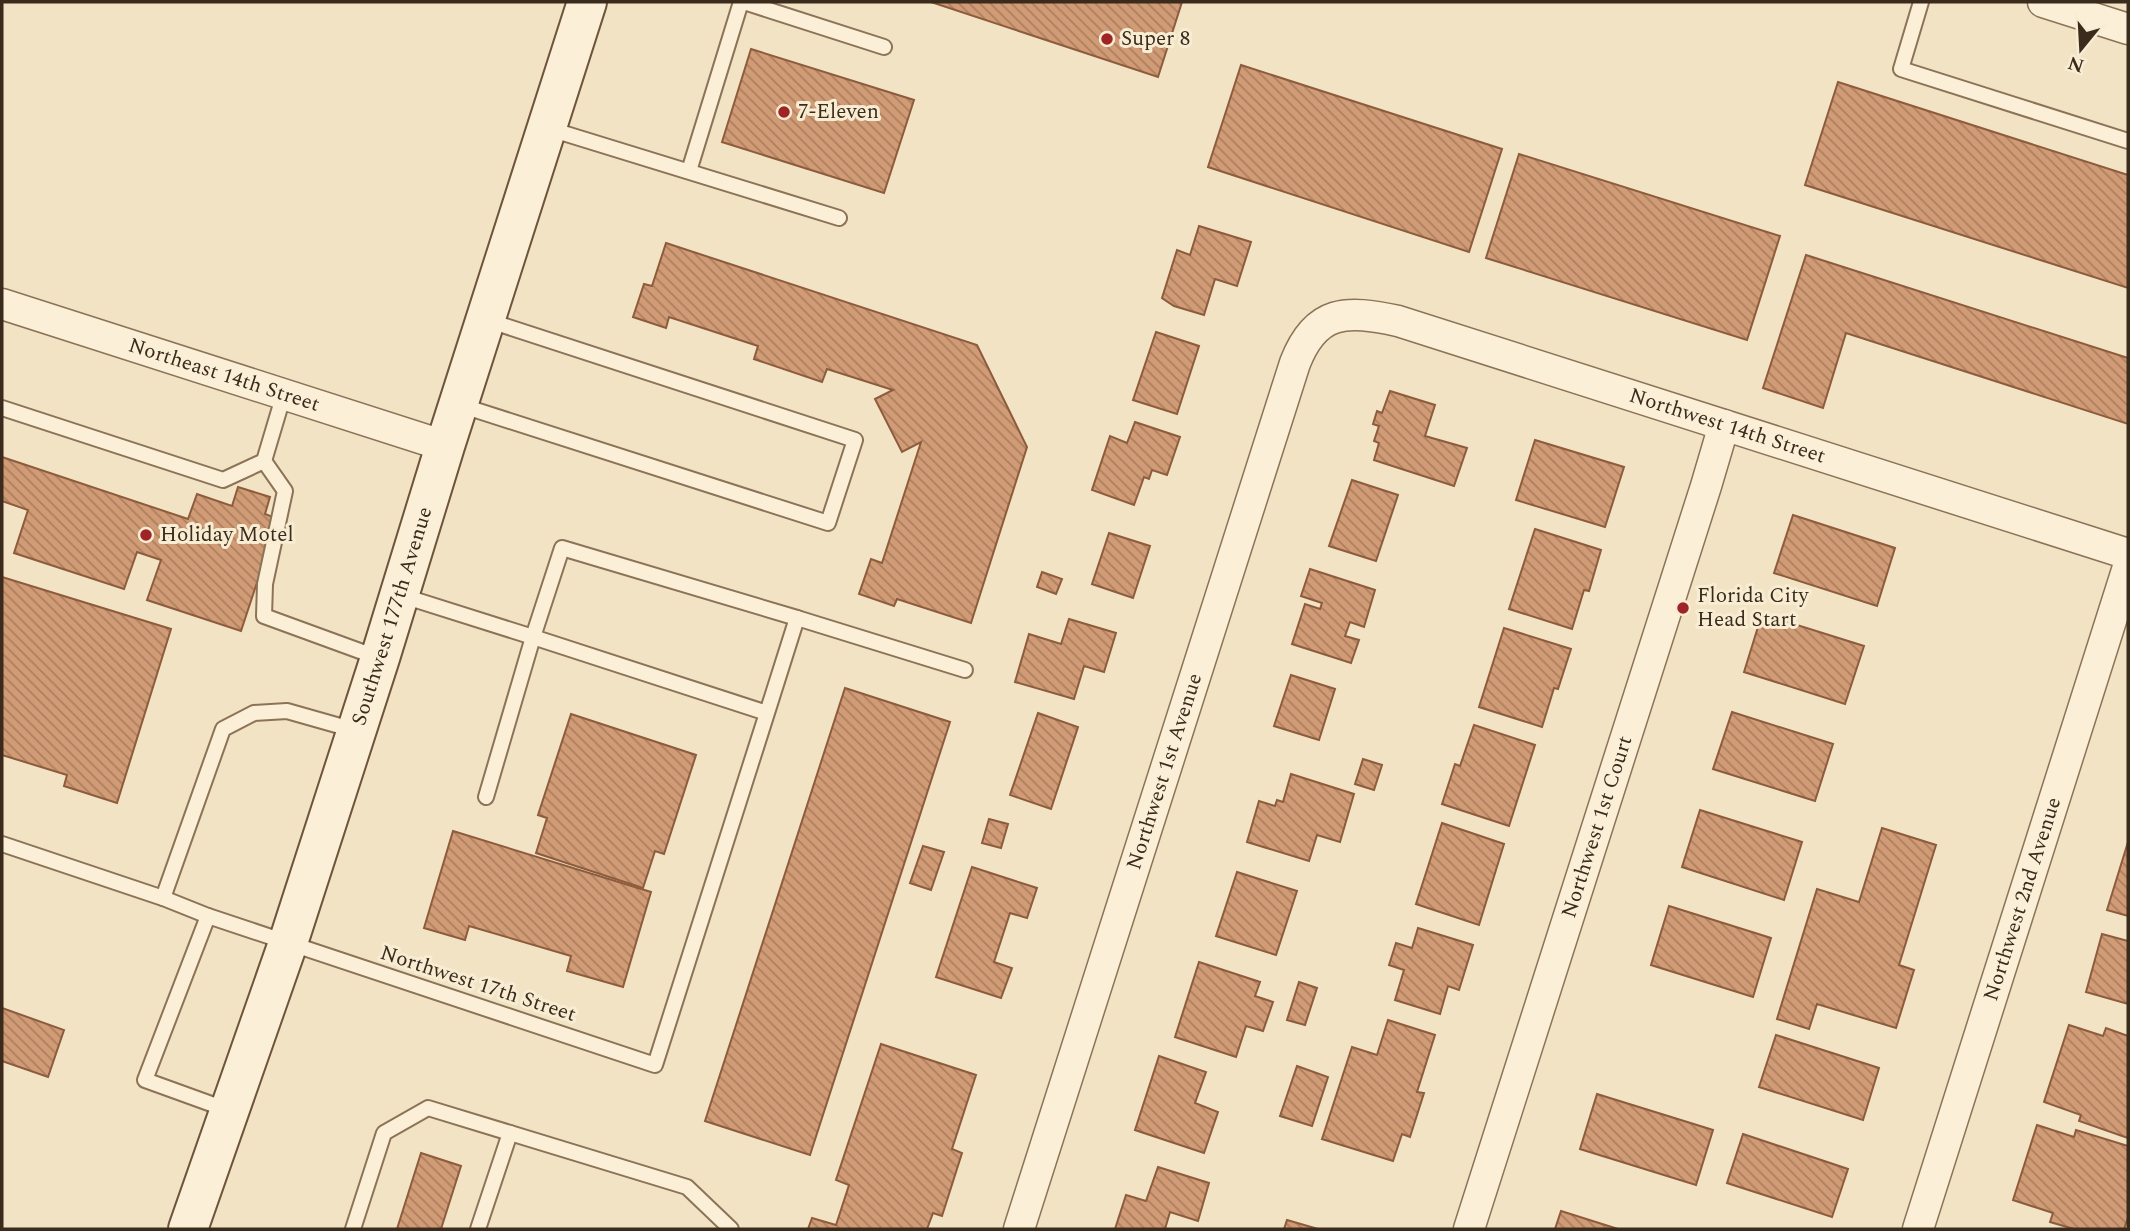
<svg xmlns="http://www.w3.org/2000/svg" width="2130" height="1231" font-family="Spectral,serif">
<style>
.building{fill:url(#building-back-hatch);stroke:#8d5c3d;stroke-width:2}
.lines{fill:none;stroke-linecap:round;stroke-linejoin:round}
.lane-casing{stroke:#8c7358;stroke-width:18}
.street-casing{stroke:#8c7358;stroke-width:33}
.secondary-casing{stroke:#6e543b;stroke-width:42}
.lane{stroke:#fbf0d7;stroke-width:14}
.street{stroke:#fbf0d7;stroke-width:30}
.secondary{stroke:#fbf0d7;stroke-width:38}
.poi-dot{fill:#9f2426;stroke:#f8edd3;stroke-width:2.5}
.labels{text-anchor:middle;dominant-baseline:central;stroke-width:6;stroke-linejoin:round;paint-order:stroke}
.poi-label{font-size:21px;fill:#3b2b1d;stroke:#f8edd3;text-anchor:start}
.street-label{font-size:21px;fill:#3b2b1d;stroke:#f8edd3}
</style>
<defs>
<pattern id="building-back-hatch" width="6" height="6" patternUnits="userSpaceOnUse" patternTransform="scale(1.75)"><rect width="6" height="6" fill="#d19b76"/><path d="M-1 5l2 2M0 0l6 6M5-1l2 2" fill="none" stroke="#ab7f60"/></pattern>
</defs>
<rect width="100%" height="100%" fill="#f1e3c3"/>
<g class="building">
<path d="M931 2H1182L1158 77Z"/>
<path d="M751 49 914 100 884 193 722 142Z"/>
<path d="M1241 65 1502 149 1469 252 1208 167Z"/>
<path d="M1838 82 2128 175V288L1805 185Z"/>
<path d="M1519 154 1780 236 1747 340 1486 258Z"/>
<path d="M1199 226 1251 242 1237 286 1215 279 1204 315 1174 306 1162 298 1177 250 1190 255Z"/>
<path d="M666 243 977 345 1027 447 971 623 897 599 894 606 859 594 871 559 882 563 921 442 902 452 875 399 893 390 827 369 822 382 754 359 758 346 669 317 666 328 633 317 644 284 652 286Z"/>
<path d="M1806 255 2128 358V424L1846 333 1823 408 1763 388Z"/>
<path d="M1156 332 1199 346 1177 414 1133 400Z"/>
<path d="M1390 391 1435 405 1425 436 1467 448 1454 486 1374 460 1379 443 1374 441 1379 426 1373 424 1377 411 1382 413Z"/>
<path d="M1135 422 1180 437 1167 475 1152 470 1149 479 1144 477 1134 505 1092 490 1110 436 1127 443Z"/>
<path d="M1535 440 1624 467 1605 527 1516 500Z"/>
<path d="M2 457 188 519 197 494 232 506 238 487 270 497 265 514 278 519 241 631 147 600 161 560 137 552 124 589 14 553 28 510 2 501Z"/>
<path d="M1352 480 1398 495 1376 561 1329 546Z"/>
<path d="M1793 515 1895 548 1877 606 1774 573Z"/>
<path d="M1535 529 1601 550 1589 591 1584 590 1572 629 1509 609Z"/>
<path d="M1109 533 1150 546 1133 598 1092 584Z"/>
<path d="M1310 569 1375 590 1364 627 1350 622 1345 636 1359 640 1351 663 1292 644 1305 604 1320 609 1322 603 1301 596Z"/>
<path d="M1042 572 1062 579 1056 594 1037 587Z"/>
<path d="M2 577 171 629 117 803 64 786 67 775 2 755Z"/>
<path d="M1762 614 1864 646 1845 704 1744 672Z"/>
<path d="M1069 619 1116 633 1104 672 1084 666 1074 699 1015 682 1029 634 1061 644Z"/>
<path d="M1504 628 1571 649 1558 689 1554 688 1542 727 1479 707Z"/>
<path d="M1291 675 1335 689 1319 740 1274 726Z"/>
<path d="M845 688 950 722 810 1155 705 1121Z"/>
<path d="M1732 712 1833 744 1815 801 1713 769Z"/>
<path d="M1038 713 1078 727 1051 809 1010 795Z"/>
<path d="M571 714 696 755 664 854 655 851 643 888 536 853 547 818 538 815Z"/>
<path d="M1474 725 1535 745 1509 826 1442 804 1455 764 1460 766Z"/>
<path d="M1363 759 1382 765 1374 790 1355 784Z"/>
<path d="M1291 774 1354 794 1340 842 1317 835 1309 861 1247 842 1259 801 1275 806 1277 800 1283 802Z"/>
<path d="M1700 810 1802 842 1784 900 1682 867Z"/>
<path d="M989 819 1008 824 1001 848 982 843Z"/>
<path d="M1442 823 1504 844 1479 925 1416 904Z"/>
<path d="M1882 828 1936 845 1899 965 1914 970 1896 1028 1817 1004 1809 1029 1777 1019 1817 889 1859 902Z"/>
<path d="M453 831 651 892 623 987 567 971 571 956 469 926 465 940 424 928Z"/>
<path d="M2128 842V916L2107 910Z"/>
<path d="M923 846 944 852 931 890 910 883Z"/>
<path d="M972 867 1037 888 1027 918 1010 913 994 962 1012 968 1001 998 936 977Z"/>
<path d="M1237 872 1297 891 1276 955 1216 936Z"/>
<path d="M1669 906 1771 938 1753 997 1651 965Z"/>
<path d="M1418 928 1473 945 1459 990 1448 986 1440 1014 1395 1000 1404 970 1389 965 1396 943 1412 948Z"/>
<path d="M2102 934 2128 941V1004L2086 992Z"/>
<path d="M1199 962 1260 982 1255 996 1273 1002 1263 1031 1246 1026 1236 1057 1175 1037Z"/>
<path d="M1299 982 1317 988 1305 1025 1287 1020Z"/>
<path d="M2 1008 64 1030 48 1077 2 1061Z"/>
<path d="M1388 1020 1435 1035 1417 1092 1424 1093 1410 1137 1402 1134 1393 1161 1322 1139 1352 1047 1377 1055Z"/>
<path d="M2069 1025 2103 1036 2106 1028 2128 1036V1138L2079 1121 2081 1115 2044 1102Z"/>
<path d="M1776 1035 1879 1068 1863 1120 1759 1087Z"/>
<path d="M881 1044 976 1075 952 1149 962 1153 942 1216 933 1213 927 1229H808L812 1218 836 1225 849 1185 836 1180Z"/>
<path d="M1159 1056 1206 1072 1195 1103 1218 1112 1204 1153 1135 1130Z"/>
<path d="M1297 1066 1328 1077 1312 1126 1280 1116Z"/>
<path d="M1597 1094 1713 1130 1696 1185 1580 1149Z"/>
<path d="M2037 1125 2074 1137 2076 1130 2128 1146V1218L2124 1229H2074L2050 1222 2053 1213 2013 1200Z"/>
<path d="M1743 1134 1848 1169 1832 1217 1727 1183Z"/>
<path d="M421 1153 461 1166 441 1229H397Z"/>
<path d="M1158 1167 1209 1183 1198 1221 1170 1212 1165 1229H1115L1126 1195 1146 1201Z"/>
<path d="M1561 1211 1618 1229H1555Z"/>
<path d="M1287 1220 1318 1229H1284Z"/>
</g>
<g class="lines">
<g class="lane-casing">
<g id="lane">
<path d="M744 2 884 47"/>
<path d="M1921 2 1901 69 2128 141"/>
<path d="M550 129 839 218"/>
<path d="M689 171 741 2"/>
<path d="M460 405 828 523 855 440 487 320"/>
<path d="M2 408 223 480 264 461 284 394"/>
<path d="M264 461 285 491 265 584 264 616 379 658"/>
<path d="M400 595 533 637 486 797"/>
<path d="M797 618 965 670"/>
<path d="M2 844 163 898 208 916 655 1065 767 713 533 637 562 548 797 618 767 713"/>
<path d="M163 898 223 729 254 713 287 711 354 730"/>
<path d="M208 916 145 1080 228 1110"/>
<path d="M353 1229 384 1133 428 1108 687 1187 731 1229"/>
<path d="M478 1229 510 1133"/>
</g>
</g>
<g class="street-casing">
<g id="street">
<path d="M2043 2 2128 29"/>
<path id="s1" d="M2 304 445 446"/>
<path id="s2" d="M1019 1229 1295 363C1316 309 1346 310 1398 321L2128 554"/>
<path id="s3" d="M1469 1229 1706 486 1724 425"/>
<path id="s4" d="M1918 1229 2128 567"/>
</g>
</g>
<g class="secondary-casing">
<g id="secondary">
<path id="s5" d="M188 1229 288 943 380 658 445 446 587 2"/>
</g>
</g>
<use href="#lane" class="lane"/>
<use href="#street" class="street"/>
<use href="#secondary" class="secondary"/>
</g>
<g class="poi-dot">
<circle cx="1107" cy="39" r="7"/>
<circle cx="784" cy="112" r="7"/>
<circle cx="146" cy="535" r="7"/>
<circle cx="1683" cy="608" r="7"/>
</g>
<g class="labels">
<g class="poi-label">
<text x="1121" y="39">Super 8</text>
<text x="798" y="112">7-Eleven</text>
<text x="160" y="535">Holiday Motel</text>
<text x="1697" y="596">Florida City<tspan x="1697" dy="24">Head Start</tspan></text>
</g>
<g class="street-label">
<text stroke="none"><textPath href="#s1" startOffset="233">Northeast 14th Street</textPath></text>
<text stroke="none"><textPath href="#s2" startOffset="1381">Northwest 14th Street</textPath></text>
<text stroke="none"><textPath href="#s5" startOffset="646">Southwest 177th Avenue</textPath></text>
<text stroke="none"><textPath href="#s2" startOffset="480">Northwest 1st Avenue</textPath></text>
<text stroke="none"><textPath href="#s3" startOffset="422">Northwest 1st Court</textPath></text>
<text stroke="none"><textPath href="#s4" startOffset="346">Northwest 2nd Avenue</textPath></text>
<text transform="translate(478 984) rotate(18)">Northwest 17th Street</text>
</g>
</g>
<rect width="2130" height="1231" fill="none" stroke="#3b2b1d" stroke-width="7"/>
<g transform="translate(2081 49) rotate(198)" stroke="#f8edd3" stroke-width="5" paint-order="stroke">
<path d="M0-5L12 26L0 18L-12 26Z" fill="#3b2b1d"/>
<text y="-10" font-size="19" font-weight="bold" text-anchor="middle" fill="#3b2b1d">N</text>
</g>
</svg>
